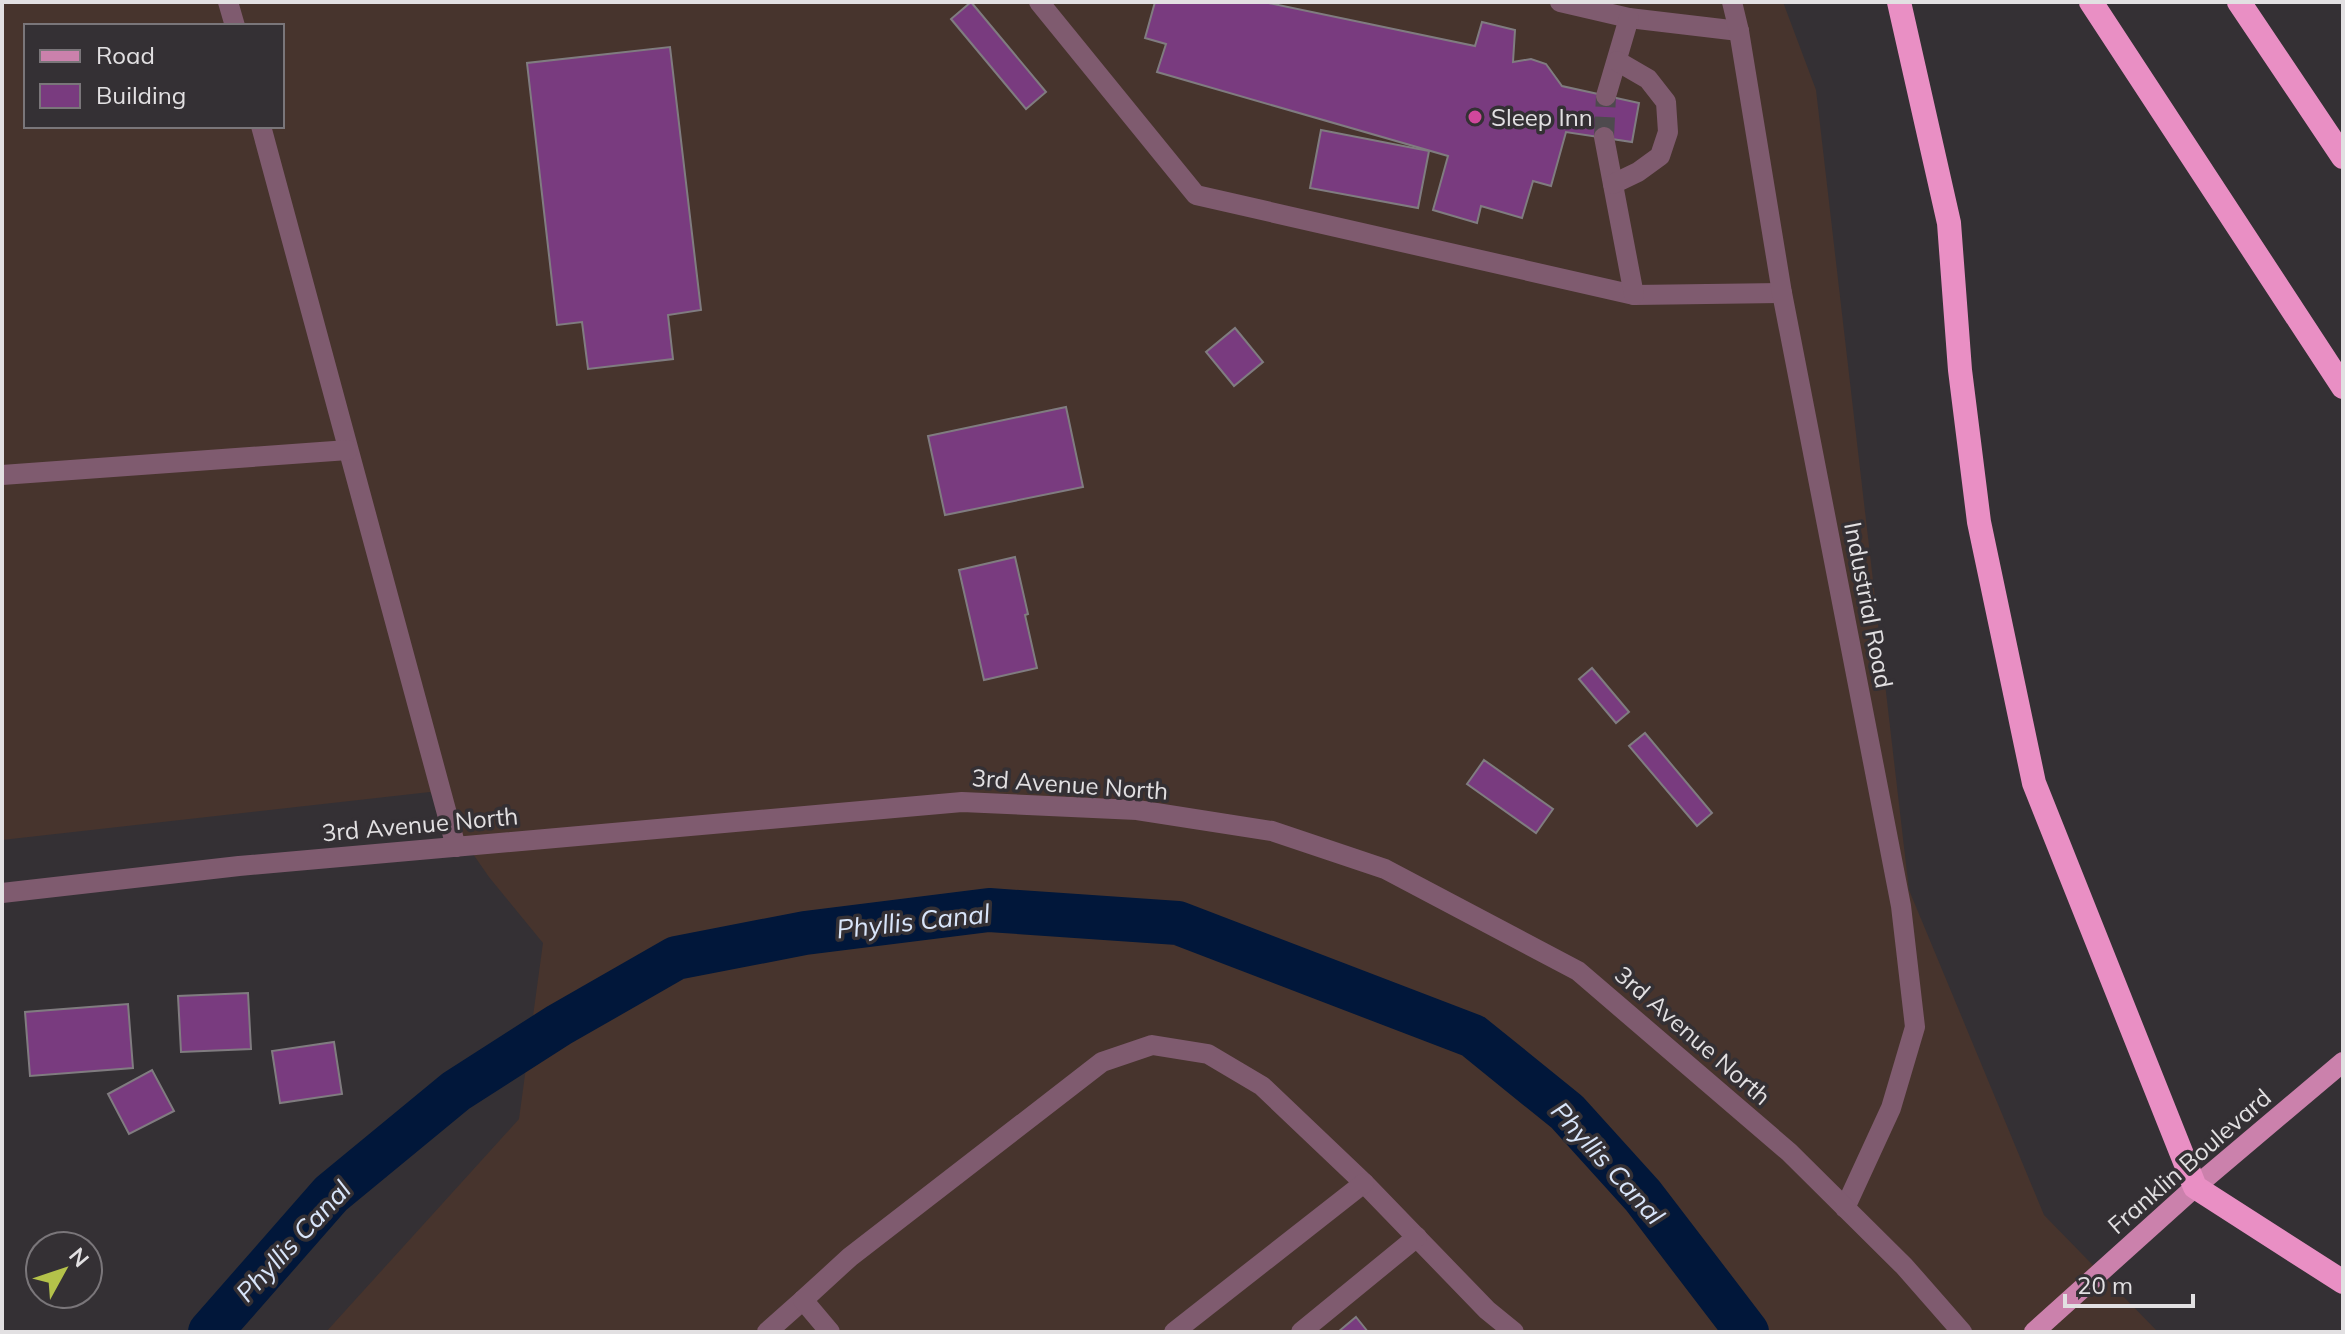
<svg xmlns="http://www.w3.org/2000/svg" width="2345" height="1334" font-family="Mulish,sans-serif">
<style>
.industrial{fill:#47342d;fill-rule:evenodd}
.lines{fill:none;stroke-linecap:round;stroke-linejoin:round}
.canal{stroke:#01173a;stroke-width:44}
.building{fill:#793b7f;stroke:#807c80;stroke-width:2}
.minor-tunnel{stroke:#4e4a4e;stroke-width:20;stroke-dasharray:20 10;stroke-linecap:butt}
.minor{stroke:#7f5b6f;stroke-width:20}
.major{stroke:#cb81ac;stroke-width:20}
.highway{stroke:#e98fc4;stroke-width:24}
.hotel-dot{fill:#d1479c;stroke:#343034;stroke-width:3}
.labels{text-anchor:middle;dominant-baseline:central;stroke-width:7;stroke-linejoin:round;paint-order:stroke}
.poi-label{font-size:24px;fill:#e2e0e2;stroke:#343034;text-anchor:start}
.street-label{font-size:24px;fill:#e2e0e2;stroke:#343034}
.water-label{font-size:26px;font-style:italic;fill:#d8e5fa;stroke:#343034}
</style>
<rect width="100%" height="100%" fill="#343034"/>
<path class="industrial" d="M2 2H1783L1816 90 1909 890 2044 1215 2158 1332H326L519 1119 543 943 489 877 430 792 2 840ZM26 26H282V126H26Z"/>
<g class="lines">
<path class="canal" d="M210 1332 331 1194 456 1091 559 1025 676 958 805 933 989 910 1178 923 1473 1036 1567 1112 1643 1196 1747 1332"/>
</g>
<g class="building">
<path d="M971 2 1046 92 1026 109 951 19Z"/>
<path d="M1155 2H1264L1475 46 1482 22 1515 30 1513 62 1531 59 1546 64 1562 86 1639 103 1632 142 1566 132 1551 186 1533 181 1522 218 1481 206 1477 223 1433 210 1448 156 1157 72 1166 44 1145 38Z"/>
<path d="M670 47 701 310 668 315 673 359 588 369 582 322 557 325 527 63Z"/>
<path d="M1321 130 1429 151 1418 208 1310 188Z"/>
<path d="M1235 328 1263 362 1234 386 1206 352Z"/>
<path d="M1066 407 1083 487 945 515 928 436Z"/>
<path d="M1015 557 1028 614 1025 615 1037 668 984 680 959 570Z"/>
<path d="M1592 668 1629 712 1616 723 1579 679Z"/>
<path d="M1645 733 1712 813 1697 826 1629 746Z"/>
<path d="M1484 760 1553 809 1536 833 1467 784Z"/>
<path d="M248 993 251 1049 181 1052 178 996Z"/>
<path d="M128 1004 133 1068 30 1076 25 1012Z"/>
<path d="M334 1042 342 1094 280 1103 272 1051Z"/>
<path d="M152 1070 174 1111 129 1134 108 1094Z"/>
<path d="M1356 1317 1368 1332H1338Z"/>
</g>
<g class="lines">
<path class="minor-tunnel" d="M1604 137 1606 96"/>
<g class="minor">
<path d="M228 2 235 26"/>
<path d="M1039 2 1196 195 1634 295 1782 293"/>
<path d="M1560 2 1629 18 1739 31"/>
<path d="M1732 2 1739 31 1782 293 1901 906 1915 1027 1891 1108 1845 1208"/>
<path d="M1606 96 1629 18"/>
<path d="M261 126 456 847"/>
<path d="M1604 137 1634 295"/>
<path d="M1613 184 1638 172 1660 156 1668 132 1666 102 1648 79 1617 61"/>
<path d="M2 475 348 450"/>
<path d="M2 893 239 866 962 802 1137 810 1272 831 1385 869 1578 971 1789 1152 1904 1266 1962 1332"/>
<path d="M767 1332 803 1300"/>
<path d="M830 1332 803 1300 850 1257 1102 1062 1152 1045 1208 1054 1262 1086 1364 1183 1487 1310 1514 1332"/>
<path d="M1174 1332 1364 1183"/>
<path d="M1301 1332 1417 1237"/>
</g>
<path class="major" d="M2034 1332 2195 1187 2343 1062"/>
<g class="highway">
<path d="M1899 2 1949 223 1960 370 1979 522 2034 783 2195 1187 2343 1282"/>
<path d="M2091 2 2343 387"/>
<path d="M2239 2 2343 157"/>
</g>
</g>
<circle class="hotel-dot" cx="1475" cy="117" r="8"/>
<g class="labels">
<g class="poi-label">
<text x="1491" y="117">Sleep Inn</text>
</g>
<g class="street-label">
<text transform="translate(1869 605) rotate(79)">Industrial Road</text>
<text transform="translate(1070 784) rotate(4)">3rd Avenue North</text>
<text transform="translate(420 824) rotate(-5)">3rd Avenue North</text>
<text transform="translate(1693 1035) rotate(41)">3rd Avenue North</text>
<text transform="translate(2189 1161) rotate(-41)">Franklin Boulevard</text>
</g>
<g class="water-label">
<text transform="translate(913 921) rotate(-6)">Phyllis Canal</text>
<text transform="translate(1608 1163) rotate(48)">Phyllis Canal</text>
<text transform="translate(293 1241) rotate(-47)">Phyllis Canal</text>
</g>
</g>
<rect width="2345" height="1334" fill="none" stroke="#e2e0e2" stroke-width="8"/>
<rect x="24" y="24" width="260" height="104" fill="#343034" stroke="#7a767a" stroke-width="2"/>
<rect x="40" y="50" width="40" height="12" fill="#cb81ac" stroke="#7a767a" stroke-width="2"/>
<text x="96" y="64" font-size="24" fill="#e2e0e2">Road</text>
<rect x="40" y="84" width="40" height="24" fill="#793b7f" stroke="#7a767a" stroke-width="2"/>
<text x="96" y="104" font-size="24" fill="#e2e0e2">Building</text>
<g transform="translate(64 1270) rotate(50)"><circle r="38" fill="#343034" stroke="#7a767a" stroke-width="2"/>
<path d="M0-6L14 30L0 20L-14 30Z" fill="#b4c24a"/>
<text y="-12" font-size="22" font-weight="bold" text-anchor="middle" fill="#e2e0e2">N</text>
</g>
<path d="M2065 1294v12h128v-12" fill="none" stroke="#e2e0e2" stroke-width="4"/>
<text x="2077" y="1294" font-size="24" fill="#e2e0e2" stroke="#343034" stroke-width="6" paint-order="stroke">20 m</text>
</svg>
